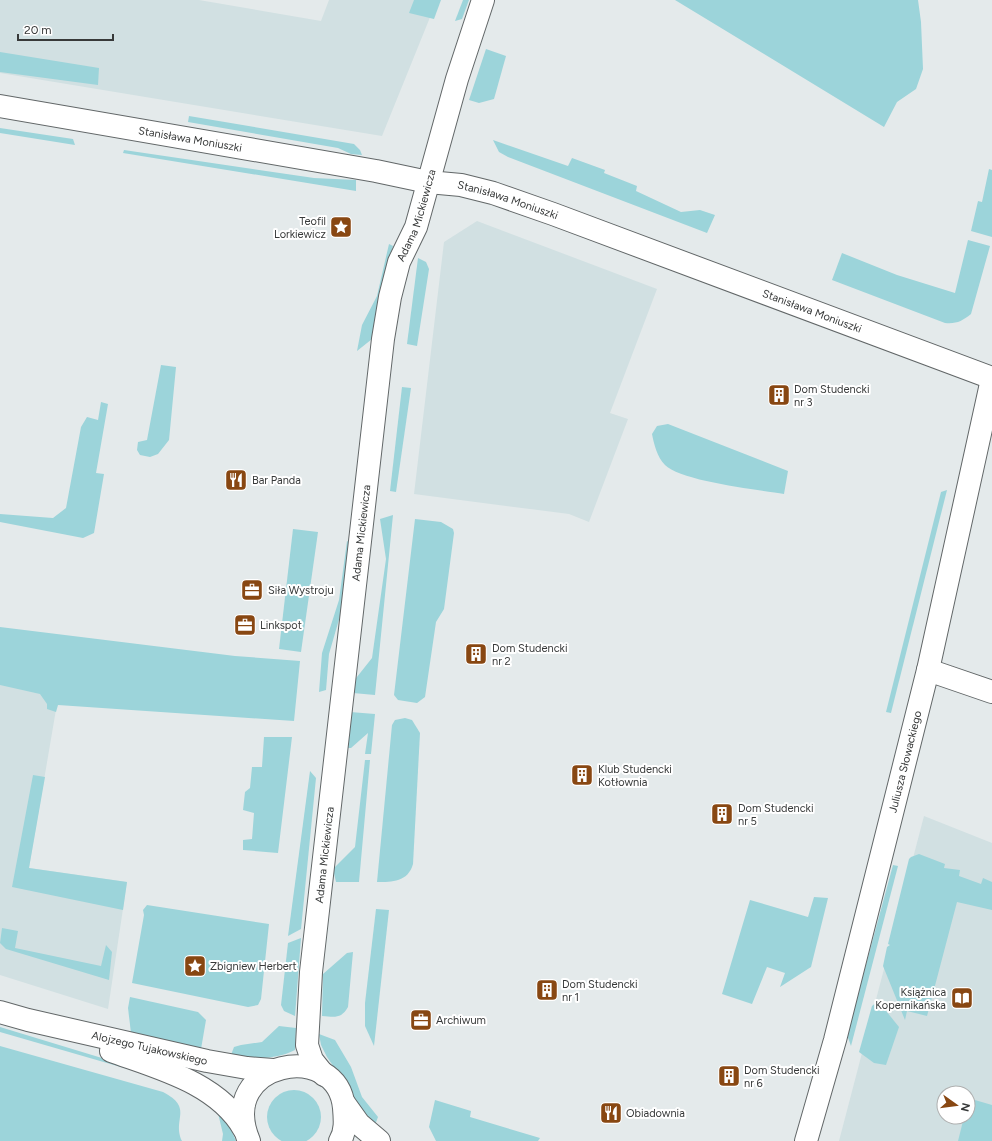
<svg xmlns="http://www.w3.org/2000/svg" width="992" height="1141" font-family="Figtree,sans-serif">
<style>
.built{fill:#d1e0e2;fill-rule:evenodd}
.green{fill:#9cd4da}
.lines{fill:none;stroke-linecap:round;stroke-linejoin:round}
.street-casing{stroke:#626768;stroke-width:24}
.secondary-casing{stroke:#626768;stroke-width:24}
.street{stroke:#fff;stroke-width:22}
.secondary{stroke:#fff;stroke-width:22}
.labels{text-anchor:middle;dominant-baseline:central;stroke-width:4;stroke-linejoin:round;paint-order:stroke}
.street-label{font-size:11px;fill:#373939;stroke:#fff}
.poi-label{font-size:11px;fill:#373939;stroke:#fff;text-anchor:start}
</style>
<rect width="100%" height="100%" fill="#e4eaeb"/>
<g class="built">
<path d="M0 0H199L321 21 329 0H437L382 136 0 73Z"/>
<path d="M477 221 657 289 610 413 628 419 589 522 569 514 414 494 444 242Z"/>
<path d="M0 676 59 692 29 868 127 882 108 1009 0 975Z"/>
<path d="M924 816 992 843V1141H839ZM944 1093H968V1117H944Z"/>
</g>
<g class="green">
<path d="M414 0H441L434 19 409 13Z"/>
<path d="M463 0H469L462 19 455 21Z"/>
<path d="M675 0H918L921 22 923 69 916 89 897 102 884 127Z"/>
<path d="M486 49 506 56 494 99 479 103 469 100Z"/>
<path d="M0 52 99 68 98 85 0 72Z"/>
<path d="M189 116 354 144 360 150 362 155 351 154 338 148 188 122Z"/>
<path d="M0 128 73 139 75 145 0 133Z"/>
<path d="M493 140 568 166 572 158 605 170 604 173 637 186 636 191 681 212 700 210 715 215 707 233 508 157 499 152Z"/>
<path d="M124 150 314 178 356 180V191L123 153Z"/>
<path d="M989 169 992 170V237L971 231 978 201 982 202Z"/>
<path d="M968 240 990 246 971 314C962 321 957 324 945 323L832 280 842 253 897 275 955 293Z"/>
<path d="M389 244 393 246 377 306 372 339 357 351 362 325 377 296Z"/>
<path d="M418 258 426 262 429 269 417 346 407 344Z"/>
<path d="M161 365 176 367 169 440 158 454 150 457 140 455 137 450 138 442 147 440Z"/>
<path d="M402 387 411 388 396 492 390 491Z"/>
<path d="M101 402 108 404 96 473 104 474 94 533 83 538 0 522V514L53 518 66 508 81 427 87 417 98 420Z"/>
<path d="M668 424 788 471 784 494C759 490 680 481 665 465 657 457 654 444 652 434L657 426Z"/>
<path d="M947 490 891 713 886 712 941 492Z"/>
<path d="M393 515 375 695 353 693V682L372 658 386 559 380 519Z"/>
<path d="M415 519 441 522 453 529 454 533 444 609 436 622 425 697 417 703 398 700 394 695Z"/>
<path d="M293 529 318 532 301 652 279 649Z"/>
<path d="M347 541 350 543 340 616 329 654 326 690 319 692 322 653 339 600Z"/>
<path d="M0 627 235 656 300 661 294 721 58 705 56 712 47 709V704L40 694 0 685Z"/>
<path d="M350 712 375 714 371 754H365L368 733 351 748H345Z"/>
<path d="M405 718 412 720 420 733 413 864C408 882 392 882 377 882L392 725 395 720Z"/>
<path d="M264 737H292L278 853 243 850V840L252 839 254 813 243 810 245 792 250 788 252 767H262Z"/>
<path d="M365 760H370L359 882H336L333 869 355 847Z"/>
<path d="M310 771 316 778 301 929 288 936Z"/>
<path d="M33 775 45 777 29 868 127 882 123 910 12 887Z"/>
<path d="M919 854 945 864 944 868 960 870 959 876 981 884 983 878 992 882V910L957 902 927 1016 907 1011 905 1020 883 966 887 947 890 945 888 944 909 859 911 857Z"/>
<path d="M893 865 898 866 851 1046 847 1035Z"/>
<path d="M814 897 828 898 811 967 780 987 785 973 767 967 752 1004 722 994 750 900 808 917Z"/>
<path d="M147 905 269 924 261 999 258 1005 248 1007 132 983 144 915 143 910Z"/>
<path d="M376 909 389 910 374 1046 365 1026V1003Z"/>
<path d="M2 928 18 931 15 948 101 966 106 945 112 952 109 980 6 949 0 943Z"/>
<path d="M301 938 295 1016 284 1011 281 1005 288 943Z"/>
<path d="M353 952 348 1007C341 1019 335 1017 322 1016L323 974 347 953Z"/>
<path d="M130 997 198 1012 206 1020 201 1049 131 1033 128 1008Z"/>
<path d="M878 1001 899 1027 886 1065 874 1063 859 1052 872 1006Z"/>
<path d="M279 1026 296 1028 295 1050C273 1061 254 1058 231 1055L234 1047 241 1045 262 1042Z"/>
<path d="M0 1027 115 1062 145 1074 0 1032Z"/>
<path d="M319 1034 335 1040 351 1067 362 1097 378 1117 375 1125 359 1109 344 1082 327 1057 321 1045Z"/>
<path d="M0 1046 163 1092C194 1108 172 1119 182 1141H0Z"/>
<circle cx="294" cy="1117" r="27"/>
<path d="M968 1098 992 1105V1141H958L964 1117H968Z"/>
<path d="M435 1100 471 1111 470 1117 540 1138 538 1141H436L429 1127Z"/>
<path d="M217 1109 230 1127 236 1141H222L223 1134Z"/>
</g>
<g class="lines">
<g class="street-casing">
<g id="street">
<path id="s1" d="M0 106 376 171 428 182 461 185 493 193 553 214 992 378"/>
<path d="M928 670 992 692"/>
<path id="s2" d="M0 1012 28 1020 207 1061 247 1068 273 1070"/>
<path d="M111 1051C158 1068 218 1083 244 1129"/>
<path d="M344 1103 359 1124 379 1141"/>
<path id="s3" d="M806 1141 835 1040 928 670 992 379"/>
</g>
</g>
<g class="secondary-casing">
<g id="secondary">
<path id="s4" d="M324 1075 312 1060 307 1045 311 972 383 339 390 297 399 262 416 227 457 79 483 0"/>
<path d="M249 1141C215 1060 338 1039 344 1108 345 1120 346 1131 340 1141"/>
</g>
</g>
<use href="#street" class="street"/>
<use href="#secondary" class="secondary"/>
</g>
<defs>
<g id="sight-square" transform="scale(1.15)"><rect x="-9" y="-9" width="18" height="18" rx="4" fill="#884712" stroke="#fff"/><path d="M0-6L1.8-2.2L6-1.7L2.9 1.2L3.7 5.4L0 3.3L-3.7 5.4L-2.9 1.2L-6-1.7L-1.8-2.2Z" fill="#fff"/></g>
<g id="building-square" transform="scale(1.15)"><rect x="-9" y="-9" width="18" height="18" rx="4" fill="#884712" stroke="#fff"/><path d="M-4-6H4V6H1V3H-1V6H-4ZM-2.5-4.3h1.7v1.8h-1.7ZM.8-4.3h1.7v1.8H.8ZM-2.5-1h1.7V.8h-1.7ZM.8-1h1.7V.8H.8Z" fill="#fff"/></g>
<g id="restaurant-square" transform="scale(1.15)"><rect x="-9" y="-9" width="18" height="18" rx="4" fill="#884712" stroke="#fff"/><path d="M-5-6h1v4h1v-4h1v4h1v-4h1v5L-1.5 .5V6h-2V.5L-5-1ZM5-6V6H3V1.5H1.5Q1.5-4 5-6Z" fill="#fff"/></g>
<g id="office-square" transform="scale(1.15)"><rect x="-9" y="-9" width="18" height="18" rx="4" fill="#884712" stroke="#fff"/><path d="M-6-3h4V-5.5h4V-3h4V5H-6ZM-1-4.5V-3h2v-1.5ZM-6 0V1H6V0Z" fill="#fff"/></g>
<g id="library-square" transform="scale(1.15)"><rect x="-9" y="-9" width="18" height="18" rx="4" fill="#884712" stroke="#fff"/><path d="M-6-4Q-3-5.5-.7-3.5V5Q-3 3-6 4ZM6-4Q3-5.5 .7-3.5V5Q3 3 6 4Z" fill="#fff"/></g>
</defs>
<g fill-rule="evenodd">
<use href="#sight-square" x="341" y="227"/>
<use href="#building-square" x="779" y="395"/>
<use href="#restaurant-square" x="236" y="480"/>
<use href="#office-square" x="252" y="590"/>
<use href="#office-square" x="245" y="625"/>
<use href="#building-square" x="476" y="654"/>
<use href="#building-square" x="582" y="775"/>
<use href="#building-square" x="722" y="814"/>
<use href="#sight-square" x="195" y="966"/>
<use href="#building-square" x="547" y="990"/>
<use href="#library-square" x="962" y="998"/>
<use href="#office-square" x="421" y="1020"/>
<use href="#building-square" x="729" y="1076"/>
<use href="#restaurant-square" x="611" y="1113"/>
</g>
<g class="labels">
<g class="street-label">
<text stroke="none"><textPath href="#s1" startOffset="193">Stanisława Moniuszki</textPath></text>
<text stroke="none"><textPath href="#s1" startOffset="517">Stanisława Moniuszki</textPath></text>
<text stroke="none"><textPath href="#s4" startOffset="874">Adama Mickiewicza</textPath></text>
<text stroke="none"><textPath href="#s1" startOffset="841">Stanisława Moniuszki</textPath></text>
<text stroke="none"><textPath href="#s4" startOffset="550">Adama Mickiewicza</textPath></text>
<text stroke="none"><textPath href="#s3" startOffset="392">Juliusza Słowackiego</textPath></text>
<text stroke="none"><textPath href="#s4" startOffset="226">Adama Mickiewicza</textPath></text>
<text stroke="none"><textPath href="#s2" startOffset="154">Alojzego Tujakowskiego</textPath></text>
</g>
<g class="poi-label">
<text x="326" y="221" text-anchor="end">Teofil<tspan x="326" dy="13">Lorkiewicz</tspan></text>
<text x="794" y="389">Dom Studencki<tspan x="794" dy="13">nr 3</tspan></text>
<text x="252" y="480">Bar Panda</text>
<text x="268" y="590">Siła Wystroju</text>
<text x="260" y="625">Linkspot</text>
<text x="492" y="648">Dom Studencki<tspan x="492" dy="13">nr 2</tspan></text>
<text x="598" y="769">Klub Studencki<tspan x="598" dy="13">Kotłownia</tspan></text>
<text x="738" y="808">Dom Studencki<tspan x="738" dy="13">nr 5</tspan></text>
<text x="210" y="966">Zbigniew Herbert</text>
<text x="562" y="984">Dom Studencki<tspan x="562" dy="13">nr 1</tspan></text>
<text x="946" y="992" text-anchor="end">Książnica<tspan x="946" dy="13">Kopernikańska</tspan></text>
<text x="436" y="1020">Archiwum</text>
<text x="744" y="1070">Dom Studencki<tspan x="744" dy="13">nr 6</tspan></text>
<text x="626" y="1113">Obiadownia</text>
</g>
</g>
<g transform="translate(956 1105) rotate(104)"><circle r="19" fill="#ffffff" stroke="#afb0b0"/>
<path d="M0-3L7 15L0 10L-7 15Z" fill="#884712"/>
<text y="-6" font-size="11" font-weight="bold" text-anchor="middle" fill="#373939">N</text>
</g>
<path d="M18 34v6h95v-6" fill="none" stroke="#373939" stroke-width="2"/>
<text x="24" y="34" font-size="12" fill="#373939" stroke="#ffffff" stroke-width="3" paint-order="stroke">20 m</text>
</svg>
